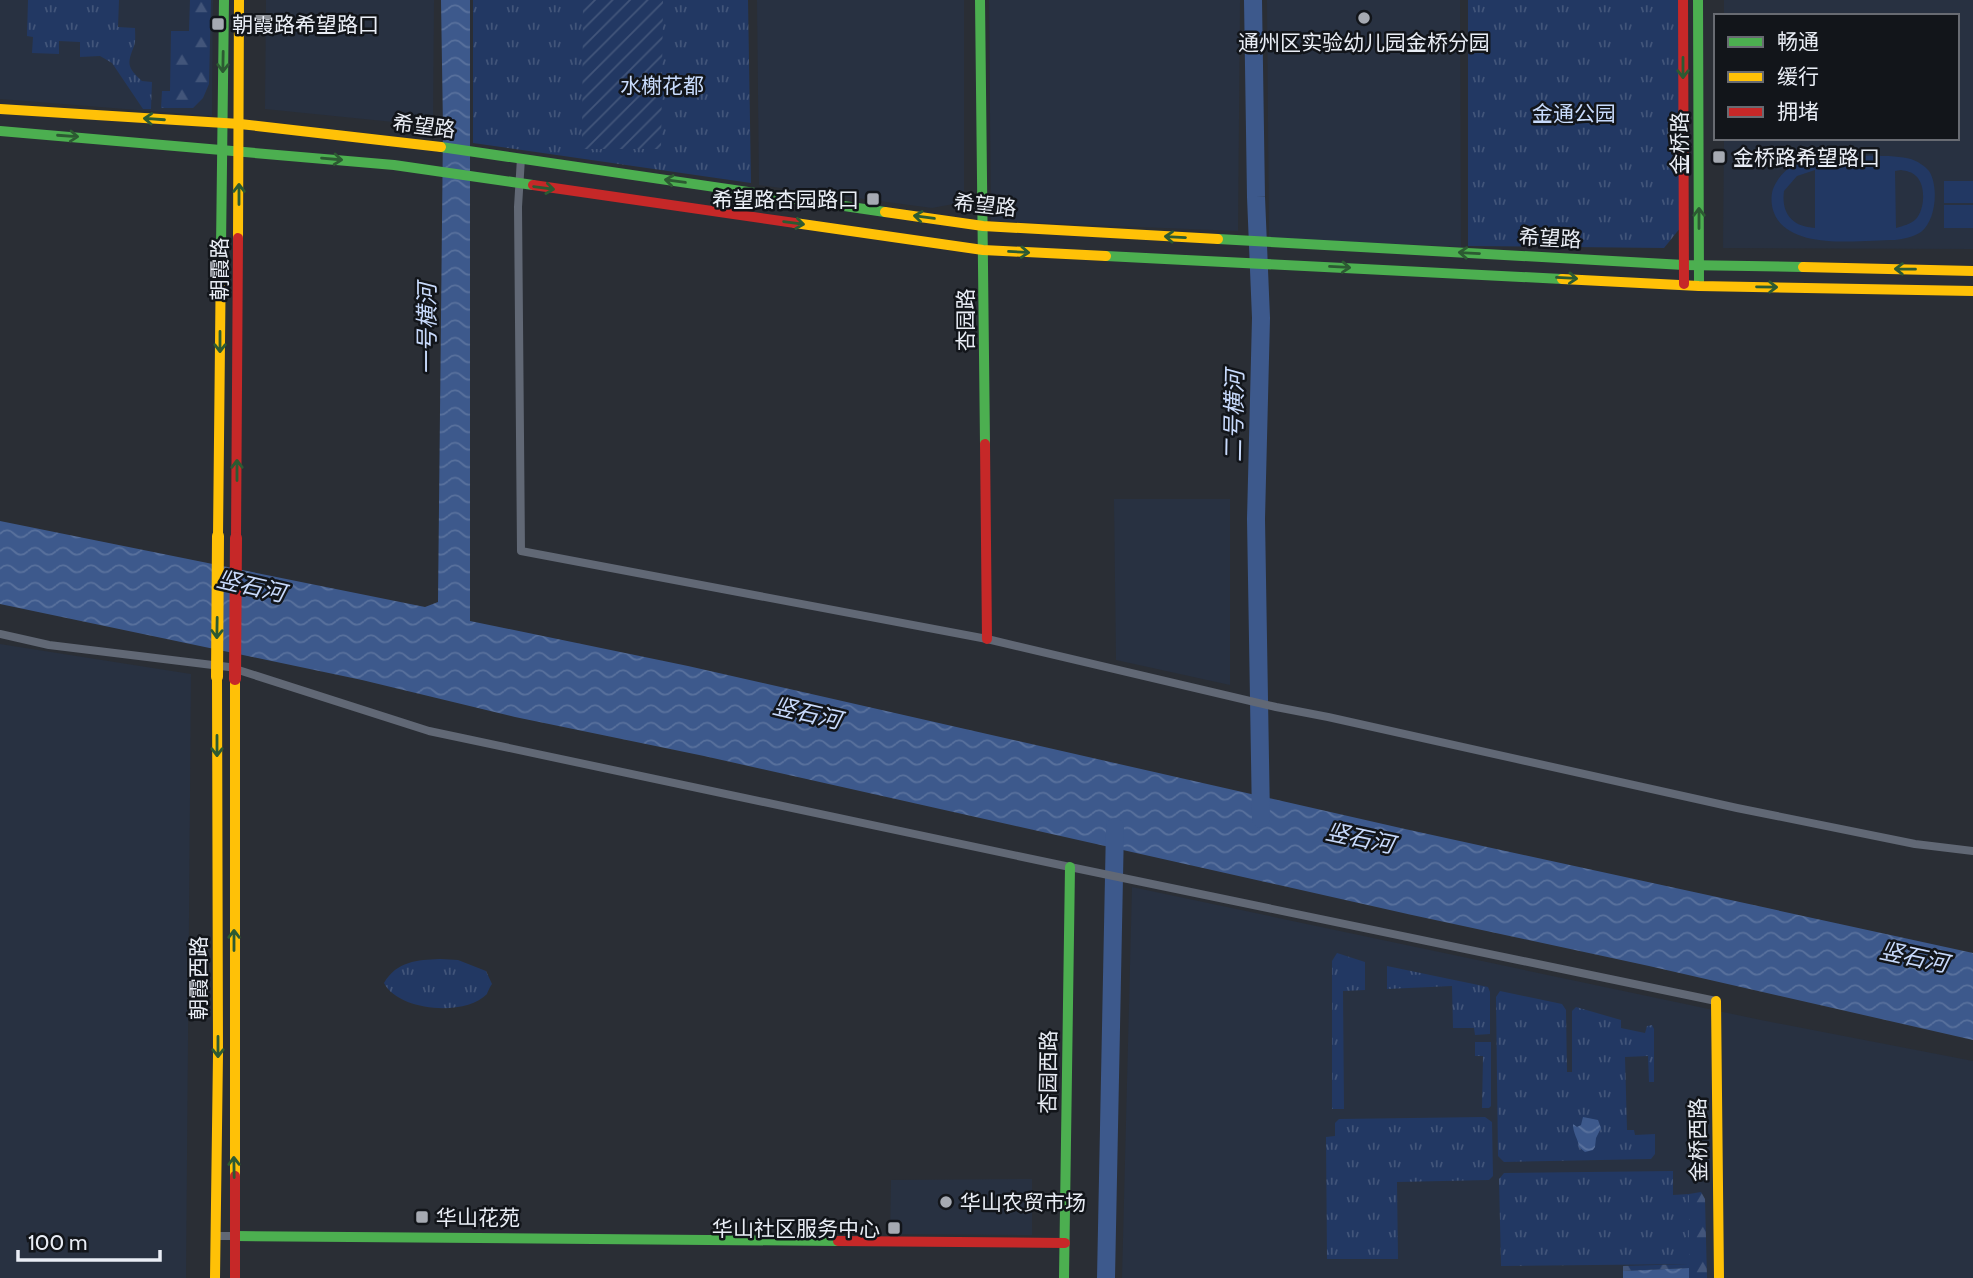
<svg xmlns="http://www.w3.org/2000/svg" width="1973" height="1278" font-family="Cabin,'Noto Sans SC',sans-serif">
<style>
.built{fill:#283141}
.grass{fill:url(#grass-tufts)}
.forest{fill:url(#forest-firs)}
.garden{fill:url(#garden-furrows)}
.pitch{fill:#223863;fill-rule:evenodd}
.water{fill:url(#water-waves)}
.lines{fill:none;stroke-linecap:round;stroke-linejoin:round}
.river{stroke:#3d598c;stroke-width:18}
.street{stroke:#616875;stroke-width:8}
.fast{stroke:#4caf50;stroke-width:10}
.slow{stroke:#ffc107;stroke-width:10}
.jam{stroke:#c62828;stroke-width:10}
.slow-bridge{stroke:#ffc107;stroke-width:12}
.jam-bridge{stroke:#c62828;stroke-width:12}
.oneway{stroke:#2c5a32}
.poi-dot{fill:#a6aab2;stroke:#12151a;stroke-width:2.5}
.labels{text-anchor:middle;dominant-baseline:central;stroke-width:5;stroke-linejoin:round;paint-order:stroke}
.poi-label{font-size:21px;fill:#e9edf5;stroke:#12151a;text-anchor:start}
.park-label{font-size:21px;fill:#c8dbfc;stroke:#12151a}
.street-label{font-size:21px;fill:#e9edf5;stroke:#12151a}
.water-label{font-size:23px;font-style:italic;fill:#c8dafc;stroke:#12151a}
</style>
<defs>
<pattern id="grass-tufts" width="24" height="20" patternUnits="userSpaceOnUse" patternTransform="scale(1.75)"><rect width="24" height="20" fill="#223863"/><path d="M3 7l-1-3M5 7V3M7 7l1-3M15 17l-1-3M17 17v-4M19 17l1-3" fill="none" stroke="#42557a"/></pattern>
<pattern id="forest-firs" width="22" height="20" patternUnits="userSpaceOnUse" patternTransform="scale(1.75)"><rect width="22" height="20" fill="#223863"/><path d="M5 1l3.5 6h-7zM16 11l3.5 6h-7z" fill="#42557a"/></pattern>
<pattern id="garden-furrows" width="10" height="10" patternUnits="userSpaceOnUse" patternTransform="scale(1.75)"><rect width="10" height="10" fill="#223863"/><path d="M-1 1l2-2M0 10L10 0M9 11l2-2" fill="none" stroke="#42557a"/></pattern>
<pattern id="water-waves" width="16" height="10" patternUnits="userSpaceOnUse" patternTransform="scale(1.75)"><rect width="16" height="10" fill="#3d598c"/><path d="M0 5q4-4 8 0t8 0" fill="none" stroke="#59719d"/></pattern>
</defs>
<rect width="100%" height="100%" fill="#2a2e35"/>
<g class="built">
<path d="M0 0H213L212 116 0 99Z"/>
<path d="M266 0H434L433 126 265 109Z"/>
<path d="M757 0H964V202L932 208 759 185Z"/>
<path d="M989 0H1240L1238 231 991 221Z"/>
<path d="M1267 0H1460L1461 247 1269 238Z"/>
<path d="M1724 0H1973V249L1723 248 1724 138H1957V16H1724Z"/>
<path d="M1114 499H1230V685L1116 660Z"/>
<path d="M0 644 191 674 186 1278H0Z"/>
<path d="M1132 887 1761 1020 1973 1061V1278H1122Z"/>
<path d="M1032 1179V1235L890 1234 891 1180Z"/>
</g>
<g class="grass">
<path d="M28 0H119L118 27 135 28C135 33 136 41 134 46 127 64 127 67 142 81L152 82 151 109H143L112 63 100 56 80 57V42L59 41V54L32 53 33 37 27 36Z"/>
<path d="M473 0H748L751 183 473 143Z"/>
<path d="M1468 0H1680L1681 227 1664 248 1468 246Z"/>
<path d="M1337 953 1365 962V990L1343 991 1344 1109H1332V961Z"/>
<path d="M440 959 458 960 486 971 492 984C491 985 487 993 487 994 465 1017 398 1011 384 983 397 961 417 960 440 959Z"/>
<path d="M1387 966 1488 987 1490 992V1034L1475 1035 1474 1028H1453L1452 986 1387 989Z"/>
<path d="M1500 991 1562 1004 1566 1010 1567 1072H1572V1011L1576 1007 1621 1020V1028L1645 1033 1647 1026 1652 1025 1654 1029V1082H1649L1648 1056 1625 1057 1627 1130H1634L1635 1135 1655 1134V1154L1651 1159 1504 1162 1498 1156 1496 997Z"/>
<path d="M1475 1042H1491V1106L1489 1108H1482L1483 1056H1475Z"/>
<path d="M1485 1117 1492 1122 1493 1176 1489 1180 1397 1182 1398 1259H1327L1326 1137 1335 1136V1123L1339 1119Z"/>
<path d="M1673 1171V1195L1689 1194V1264L1501 1266 1499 1179 1504 1173Z"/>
</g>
<g class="forest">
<path d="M190 0H211L209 84 203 98 193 108H161L162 91H170L171 31H189Z"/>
<path d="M1701 1192 1705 1199 1707 1278H1689V1268L1623 1271V1266L1689 1264V1194Z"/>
</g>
<path class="garden" d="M583 0H663L661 149H582Z"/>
<g class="pitch">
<path d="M1814 157C1837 157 1891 153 1911 159 1917 161 1925 166 1929 171 1939 186 1936 221 1921 232 1913 237 1904 239 1895 240 1860 240 1786 252 1773 210 1771 203 1771 195 1773 189 1781 170 1795 162 1814 157ZM1815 170V228C1792 227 1781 213 1784 191L1797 176ZM1901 170C1907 171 1912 172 1916 176 1926 185 1925 209 1916 219 1911 224 1903 226 1896 228L1895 171Z"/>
<rect x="1944" y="181" width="29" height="22"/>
<rect x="1944" y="205" width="29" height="23"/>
</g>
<g class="water">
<path d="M441 0H470V621L688 666 1405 829 1973 953V1040L1649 966 1412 915 704 756 515 717 362 680 0 604V521L425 607 438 602 443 128Z"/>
<path d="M1583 1117 1598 1120 1601 1128 1596 1138 1595 1147 1593 1150 1585 1152 1579 1147C1578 1138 1573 1134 1573 1124L1577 1127 1581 1125Z"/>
<path d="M1689 1268V1278H1623V1271Z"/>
</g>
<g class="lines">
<g class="river">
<path d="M1253 0 1256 197 1261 318 1256 519 1261 819"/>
<path d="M1106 1278 1115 827"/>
</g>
<g class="street">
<path d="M521 158 518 207 521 551 987 639 1276 707 1328 717 1737 808 1915 844 1973 851"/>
<path d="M0 634 49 645 229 667 429 731 1070 867 1716 1001"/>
<path d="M215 1236H235"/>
</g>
<g class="fast">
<path d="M980 0 985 444"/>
<path d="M1698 0 1699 286"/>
<path d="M0 131 394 165 533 185"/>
<path d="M441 147 885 212"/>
<path d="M1218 239 1684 265 1803 267"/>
<path d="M221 247 224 0"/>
<path d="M1106 256 1562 279"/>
<path d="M235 1236 838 1241"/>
<path d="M1064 1278 1070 867"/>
</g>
<g class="slow">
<path d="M0 109 240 124 441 147"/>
<path d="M885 212 983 226 1218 239"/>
<path d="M795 223 983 250 1106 256"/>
<path d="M238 238 239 0"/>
<path d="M1803 267 1973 271"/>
<path d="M1562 279 1699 286 1973 291"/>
<path d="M218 536 221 247"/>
<path d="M235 679V1176"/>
<path d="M1716 1001 1719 1278"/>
<path d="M215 1278 218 1054 217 677"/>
</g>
<g class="jam">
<path d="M1683 0 1684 284"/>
<path d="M533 185 795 223"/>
<path d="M985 444 987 639"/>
<path d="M236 538 238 238"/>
<path d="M235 1176V1278"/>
<path d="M838 1241 1065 1243"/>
</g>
<path class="slow-bridge" d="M217 677 218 536"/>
<path class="jam-bridge" d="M235 679 236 538"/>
</g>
<defs><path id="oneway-shaft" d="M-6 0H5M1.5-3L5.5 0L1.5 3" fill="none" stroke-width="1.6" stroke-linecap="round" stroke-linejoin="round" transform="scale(1.75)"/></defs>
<g class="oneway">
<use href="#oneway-shaft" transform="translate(223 62) rotate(91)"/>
<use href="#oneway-shaft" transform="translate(1683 68) rotate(90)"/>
<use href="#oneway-shaft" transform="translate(154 119) rotate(-176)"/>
<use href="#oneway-shaft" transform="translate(68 136) rotate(4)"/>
<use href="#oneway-shaft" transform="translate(332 159) rotate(5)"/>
<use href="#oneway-shaft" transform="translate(675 181) rotate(-172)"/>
<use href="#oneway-shaft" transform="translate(544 188) rotate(8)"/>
<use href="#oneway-shaft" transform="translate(239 194) rotate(-90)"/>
<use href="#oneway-shaft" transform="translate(924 217) rotate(-172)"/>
<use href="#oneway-shaft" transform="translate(1699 218) rotate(-90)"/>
<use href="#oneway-shaft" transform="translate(794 223) rotate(8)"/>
<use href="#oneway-shaft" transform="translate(1175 237) rotate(-177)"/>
<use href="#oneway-shaft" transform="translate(1019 252) rotate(3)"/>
<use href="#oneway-shaft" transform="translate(1469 253) rotate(-177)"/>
<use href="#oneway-shaft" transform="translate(1340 267) rotate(3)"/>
<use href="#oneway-shaft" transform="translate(1905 269) rotate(-179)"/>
<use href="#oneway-shaft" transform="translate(1567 278) rotate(3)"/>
<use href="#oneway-shaft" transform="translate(1767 287) rotate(1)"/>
<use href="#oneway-shaft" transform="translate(220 342) rotate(90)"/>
<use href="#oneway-shaft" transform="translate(237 470) rotate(-90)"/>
<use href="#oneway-shaft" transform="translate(217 628) rotate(91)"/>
<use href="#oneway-shaft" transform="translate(217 746) rotate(90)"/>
<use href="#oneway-shaft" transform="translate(234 940) rotate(-90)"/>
<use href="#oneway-shaft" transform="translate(218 1047) rotate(90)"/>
<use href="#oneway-shaft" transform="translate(234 1167) rotate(-91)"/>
</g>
<g class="poi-dot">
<circle cx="1364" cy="18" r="7"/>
<rect x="211" y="17" width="14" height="14" rx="3.5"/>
<rect x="1712" y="150" width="14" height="14" rx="3.5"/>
<rect x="866" y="192" width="14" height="14" rx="3.5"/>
<circle cx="946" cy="1202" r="7"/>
<rect x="415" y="1210" width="14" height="14" rx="3.5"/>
<rect x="887" y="1221" width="14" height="14" rx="3.5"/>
</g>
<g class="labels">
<g class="poi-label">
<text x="232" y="24">朝霞路希望路口</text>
<text x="1364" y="42" text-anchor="middle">通州区实验幼儿园金桥分园</text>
<text x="1733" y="157">金桥路希望路口</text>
<text x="859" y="199" text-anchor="end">希望路杏园路口</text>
<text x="960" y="1202">华山农贸市场</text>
<text x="436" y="1217">华山花苑</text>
<text x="880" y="1228" text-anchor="end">华山社区服务中心</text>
</g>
<g class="park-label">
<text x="662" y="85">水榭花都</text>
<text x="1574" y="113">金通公园</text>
</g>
<g class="street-label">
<text transform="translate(424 126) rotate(7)">希望路</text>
<text transform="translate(1679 143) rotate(-90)">金桥路</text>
<text transform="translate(985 205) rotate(6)">希望路</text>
<text transform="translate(1550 238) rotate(3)">希望路</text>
<text transform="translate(219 269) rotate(-90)">朝霞路</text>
<text transform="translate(965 320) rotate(-90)">杏园路</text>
<text transform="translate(198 978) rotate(-90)">朝霞西路</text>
<text transform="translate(1048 1072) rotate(-89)">杏园西路</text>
<text transform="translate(1698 1140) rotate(-91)">金桥西路</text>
</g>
<g class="water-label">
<text transform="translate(427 329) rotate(-90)">一号横河</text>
<text transform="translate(1234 416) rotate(-89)">二号横河</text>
<text transform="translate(251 586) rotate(13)">竖石河</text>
<text transform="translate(807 713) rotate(13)">竖石河</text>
<text transform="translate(1360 838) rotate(12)">竖石河</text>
<text transform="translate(1914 957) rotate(12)">竖石河</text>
</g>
</g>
<rect x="1714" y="14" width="245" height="126" fill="#12151a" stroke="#686b72" stroke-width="2"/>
<rect x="1728" y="37" width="35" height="10" fill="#4caf50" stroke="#686b72" stroke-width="2"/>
<text x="1777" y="49" font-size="21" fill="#e9edf5">畅通</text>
<rect x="1728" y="72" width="35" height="10" fill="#ffc107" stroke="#686b72" stroke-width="2"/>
<text x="1777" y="84" font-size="21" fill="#e9edf5">缓行</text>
<rect x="1728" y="107" width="35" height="10" fill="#c62828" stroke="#686b72" stroke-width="2"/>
<text x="1777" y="119" font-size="21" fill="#e9edf5">拥堵</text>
<path d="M18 1250v10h142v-10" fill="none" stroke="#e9edf5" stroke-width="3.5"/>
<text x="28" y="1250" font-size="21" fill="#e9edf5" stroke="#12151a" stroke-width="5" paint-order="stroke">100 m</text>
</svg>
